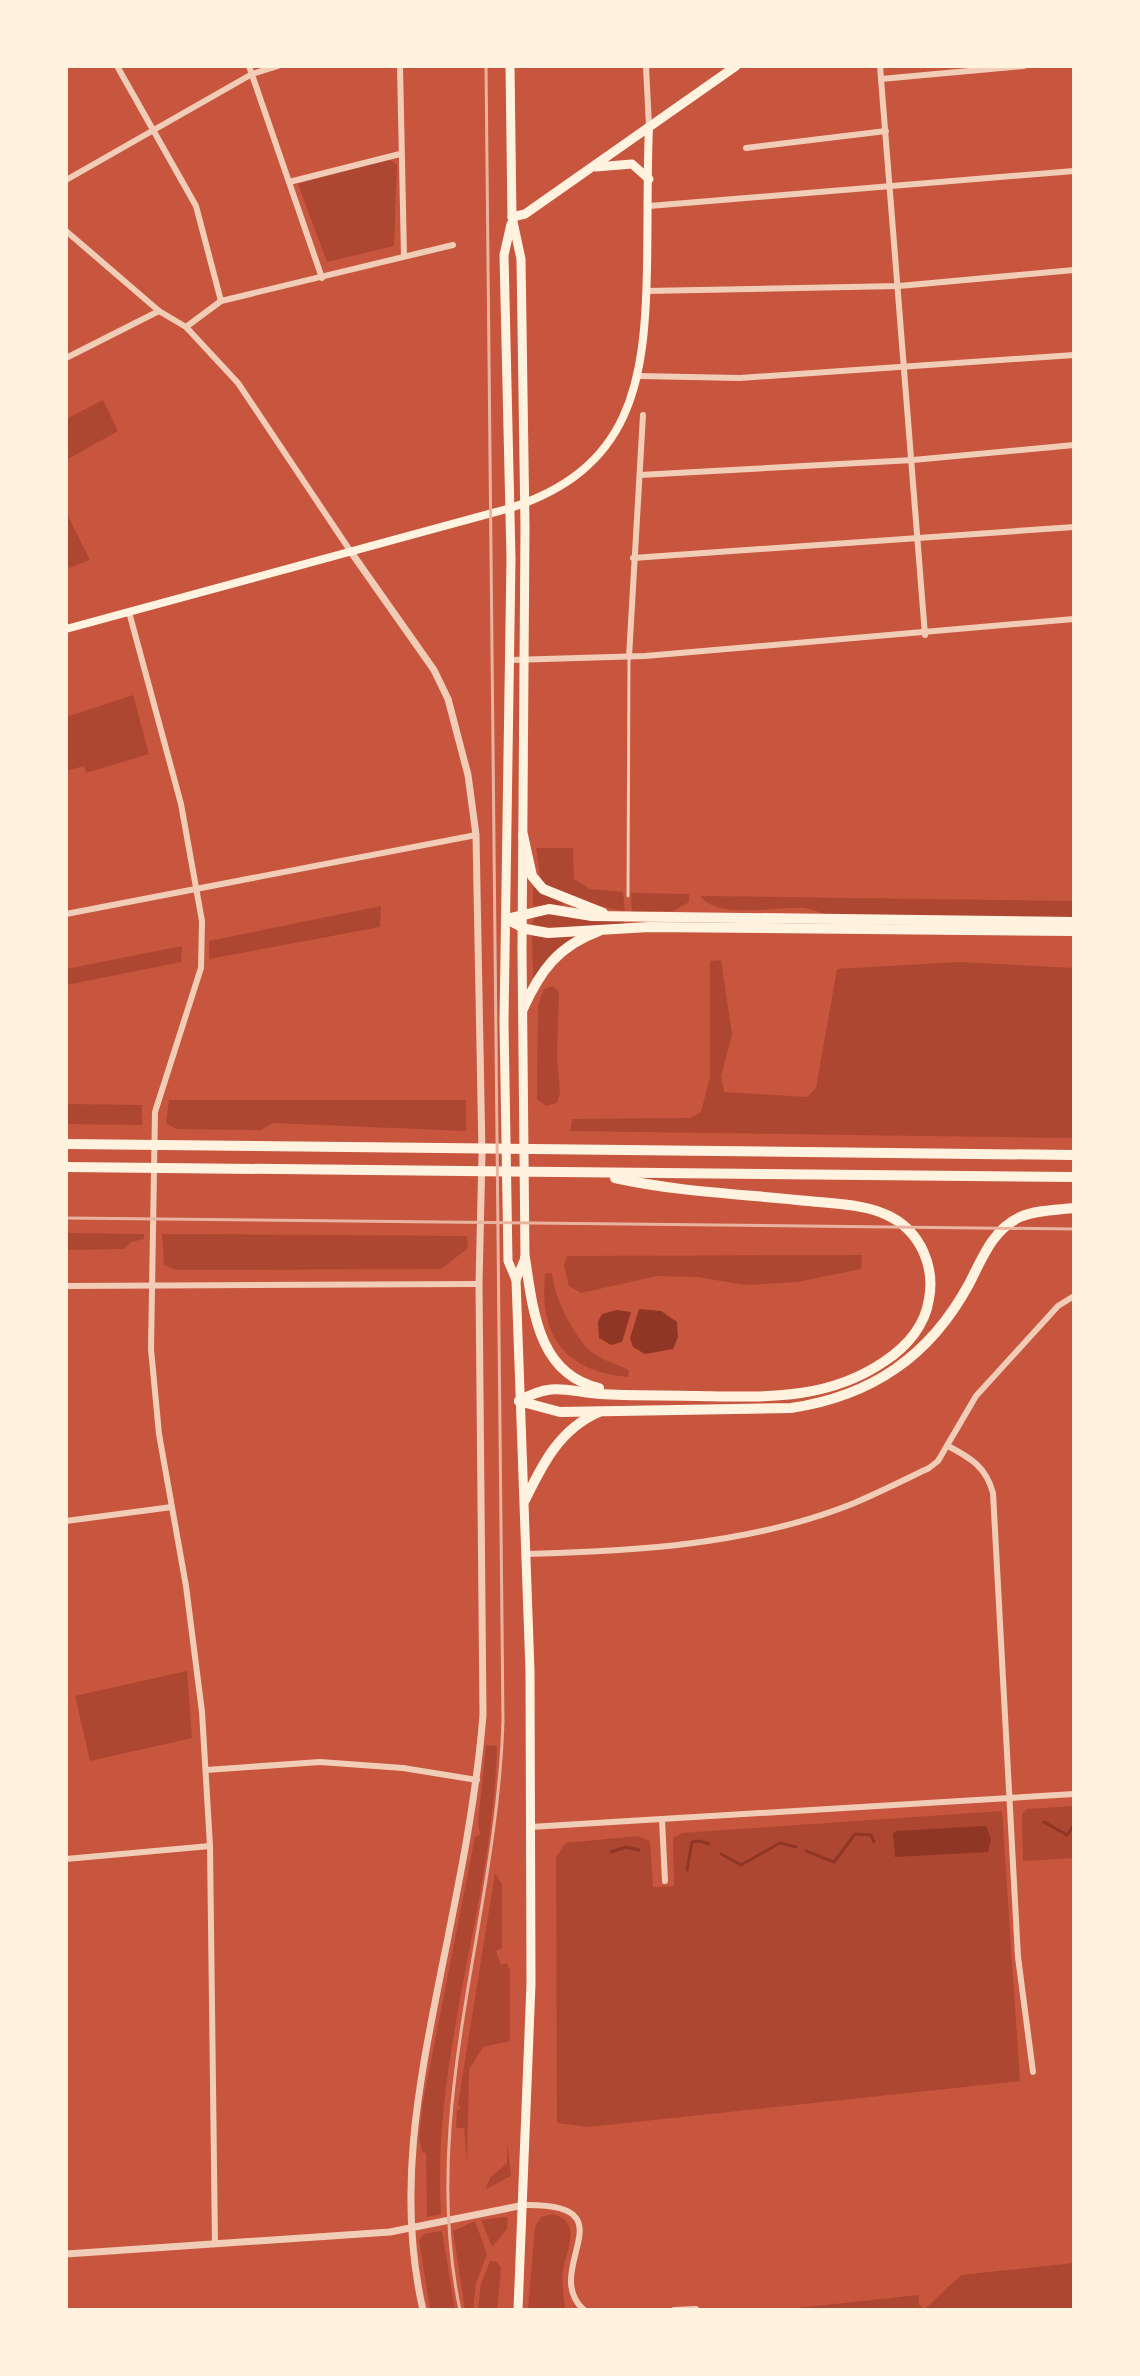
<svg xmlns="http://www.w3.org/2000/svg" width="1140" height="2376" font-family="Rubik,sans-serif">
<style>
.green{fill:#ae4732}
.water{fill:#8f3625}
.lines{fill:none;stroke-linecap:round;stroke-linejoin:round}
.stream{stroke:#8f3625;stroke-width:3}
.service{stroke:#f1ccb7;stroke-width:3}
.minor{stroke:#f1ccb7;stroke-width:6}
.tertiary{stroke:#f1ccb7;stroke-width:7}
.secondary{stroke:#fff3e0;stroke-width:8}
.primary{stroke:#fff3e0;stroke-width:9}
.motorway{stroke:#fff3e0;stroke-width:10}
.rail{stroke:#e9b49f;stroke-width:3}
</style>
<rect width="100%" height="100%" fill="#c8553d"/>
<g class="green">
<path d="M389 159 397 165 394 246 327 262 298 184Z"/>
<path d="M103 400 118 431 66 460V419Z"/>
<path d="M66 512 90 560 66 569Z"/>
<path d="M133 695 149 754 86 773 84 766 66 771V717Z"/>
<path d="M536 848H573L574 879 590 889 623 892 625 911C593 906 569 898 541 882Z"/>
<path d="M533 887 563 903V905L533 906Z"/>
<path d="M631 893 689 894V902L674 911 632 912Z"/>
<path d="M700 896 1074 901V918L829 916C821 913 813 909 805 908 778 906 718 920 700 896Z"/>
<path d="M381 906 380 927 209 959V941Z"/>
<path d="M550 913 592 921H624V924L559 928 532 926 534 917Z"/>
<path d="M582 933 553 952 533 979 532 935Z"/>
<path d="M182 946 181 962 66 985V969Z"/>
<path d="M721 960 732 1035 721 1076 724 1092 807 1097 816 1088 837 969 959 962 1074 968V1138L570 1131 572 1119 690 1118 701 1112 710 1077V961Z"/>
<path d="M553 986 559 993 557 1058 560 1093 557 1103 546 1106 537 1099 538 1005 544 989Z"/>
<path d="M169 1100H466V1131L273 1123 261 1130 176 1129 166 1123Z"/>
<path d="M66 1104 142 1105V1125L66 1124Z"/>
<path d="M66 1233 144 1234V1239L131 1242 124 1249 66 1250Z"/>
<path d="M162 1234 467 1236 468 1248 441 1269 176 1270 164 1265Z"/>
<path d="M862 1255 861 1269 797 1282 745 1285 698 1277 657 1276 581 1293 569 1286 564 1265 567 1256Z"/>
<path d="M552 1273C554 1297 571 1330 588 1349 599 1359 615 1364 629 1370L628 1377C565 1371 539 1337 545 1274Z"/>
<path d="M187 1671 192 1738 90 1761 75 1696Z"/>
<path d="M486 1745 497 1746C493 1903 431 2056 441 2214L427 2217 426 2153 422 2152 419 2138 423 2102 475 1837 480 1834 478 1822Z"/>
<path d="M1074 1806V1858L1023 1861 1022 1814 1027 1809Z"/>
<path d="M1002 1811 1020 2081 588 2127 557 2123 556 1857 566 1843 638 1836 650 1841 653 1887 674 1886 673 1838 682 1833Z"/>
<path d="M495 1873 502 1884V1948L496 1951 501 1965 507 1963 510 1971V2041L483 2047 469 2070 467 2163 464 2128H456L457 2110 461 2109 458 2104Z"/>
<path d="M507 2141 511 2176 486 2189 490 2178 507 2163Z"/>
<path d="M553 2214C582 2222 567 2249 563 2270 561 2283 564 2297 565 2310H528L535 2227 541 2217Z"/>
<path d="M504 2217 508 2218 507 2229 492 2247 481 2220Z"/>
<path d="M475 2221 487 2254 476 2283 473 2310H465L453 2231Z"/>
<path d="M442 2231 455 2310H430L419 2240 424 2234Z"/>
<path d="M490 2261 497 2262 501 2268 497 2310H478L481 2284Z"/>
<path d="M1074 2263V2310H778L919 2295V2305L925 2309 961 2275Z"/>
</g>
<g class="water">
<path d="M639 1309 661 1311 677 1322 678 1337 673 1349 645 1354 633 1347 630 1338Z"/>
<path d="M617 1310 631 1312 622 1342 611 1345 599 1338 598 1322 602 1314Z"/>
<path d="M986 1826 991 1839 988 1852 895 1857 893 1834 896 1831Z"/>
</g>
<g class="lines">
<g class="stream">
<path d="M1044 1822 1067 1835 1074 1825"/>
<path d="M806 1851 834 1862 855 1834 871 1835 874 1842"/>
<path d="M611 1852 626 1847 639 1850"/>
<path d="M721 1854 741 1865 780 1843 796 1847"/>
<path d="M687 1870 692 1842 700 1841 709 1844"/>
</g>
<path class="service" d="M628 896 629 657"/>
<g class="minor">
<path d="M117 66 196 206 221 301"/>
<path d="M249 66 322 278"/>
<path d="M400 66 404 256"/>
<path d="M646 66 649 126"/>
<path d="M880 66 925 635"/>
<path d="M881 79 1024 66"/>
<path d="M746 148 886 131"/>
<path d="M66 180 252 74 278 66"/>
<path d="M289 182 400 154"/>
<path d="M649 206 1074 171"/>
<path d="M66 231 159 311 186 327 238 383 351 552"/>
<path d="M646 291 899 286 1074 270"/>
<path d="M186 327 221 301 453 245"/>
<path d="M66 358 159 311"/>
<path d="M639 376 740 378 1074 355"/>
<path d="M640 475 913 460 1074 445"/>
<path d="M633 558 1074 527"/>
<path d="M129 612 181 804 202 921 201 968 155 1112 151 1349 159 1434 186 1586 202 1712 210 1846 215 2244"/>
<path d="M629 657 643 415"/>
<path d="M511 660 645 656 1074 619"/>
<path d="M66 914 476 835"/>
<path d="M66 1286 479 1284"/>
<path d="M948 1446C971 1458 986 1467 993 1493L1018 1957 1033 2072"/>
<path d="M66 1521 172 1507"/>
<path d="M526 1554C635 1551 749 1545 852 1504 878 1493 904 1480 929 1468L938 1461 976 1396 1058 1306 1074 1296"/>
<path d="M206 1770 320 1762 403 1768 477 1780"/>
<path d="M662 1819 665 1881"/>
<path d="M530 1827 1074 1794"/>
<path d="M66 1859 210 1846"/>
<path d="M524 2205C634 2203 539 2270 584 2310"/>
<path d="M674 2310 696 2309"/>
</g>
<g class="tertiary">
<path d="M351 552 434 670 448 699 468 775 476 835 482 1154 479 1284 483 1715C476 1801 459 1883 442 1967 419 2083 396 2193 423 2310"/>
<path d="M66 2254 390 2232 524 2205"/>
</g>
<path class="secondary" d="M66 629 507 509C632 470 645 383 647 267 648 220 647 173 649 126"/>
<g class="primary">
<path d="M510 66 512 217 521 259 525 527 522 948 525 1258 516 1280 530 1671 531 1984 518 2310"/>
<path d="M596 167 632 164 649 179"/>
<path d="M512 217 525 214 736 66"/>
<path d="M511 224 504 255 511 558 504 1022 508 1261 516 1280"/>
</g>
<g class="motorway">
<path d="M523 835 532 876 543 889 603 913"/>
<path d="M506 919 526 929 548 933 649 927 1074 931"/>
<path d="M506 919 549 909 592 916 1074 922"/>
<path d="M523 1009C540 971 558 946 599 931"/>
<path d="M66 1144 1074 1155"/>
<path d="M66 1167 1074 1177"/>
<path d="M525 1258C533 1310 538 1374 599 1388"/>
<path d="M519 1401C553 1382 565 1391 600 1394 633 1396 665 1395 698 1396 764 1397 827 1401 885 1361 906 1347 925 1326 929 1299 935 1267 921 1233 891 1217 867 1204 835 1204 808 1201 743 1194 678 1192 615 1178"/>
<path d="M519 1401 560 1412 791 1408C872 1396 930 1356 969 1284 982 1259 992 1230 1020 1217 1036 1210 1056 1210 1074 1208"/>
<path d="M525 1500C543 1463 560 1429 599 1412"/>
</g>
<g class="rail">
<path d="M66 1218 1074 1229"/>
<path d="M460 2310C418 2112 497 1919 503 1721L486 66"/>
</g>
</g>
<rect width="1140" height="2376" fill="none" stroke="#fff3e0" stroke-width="136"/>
</svg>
